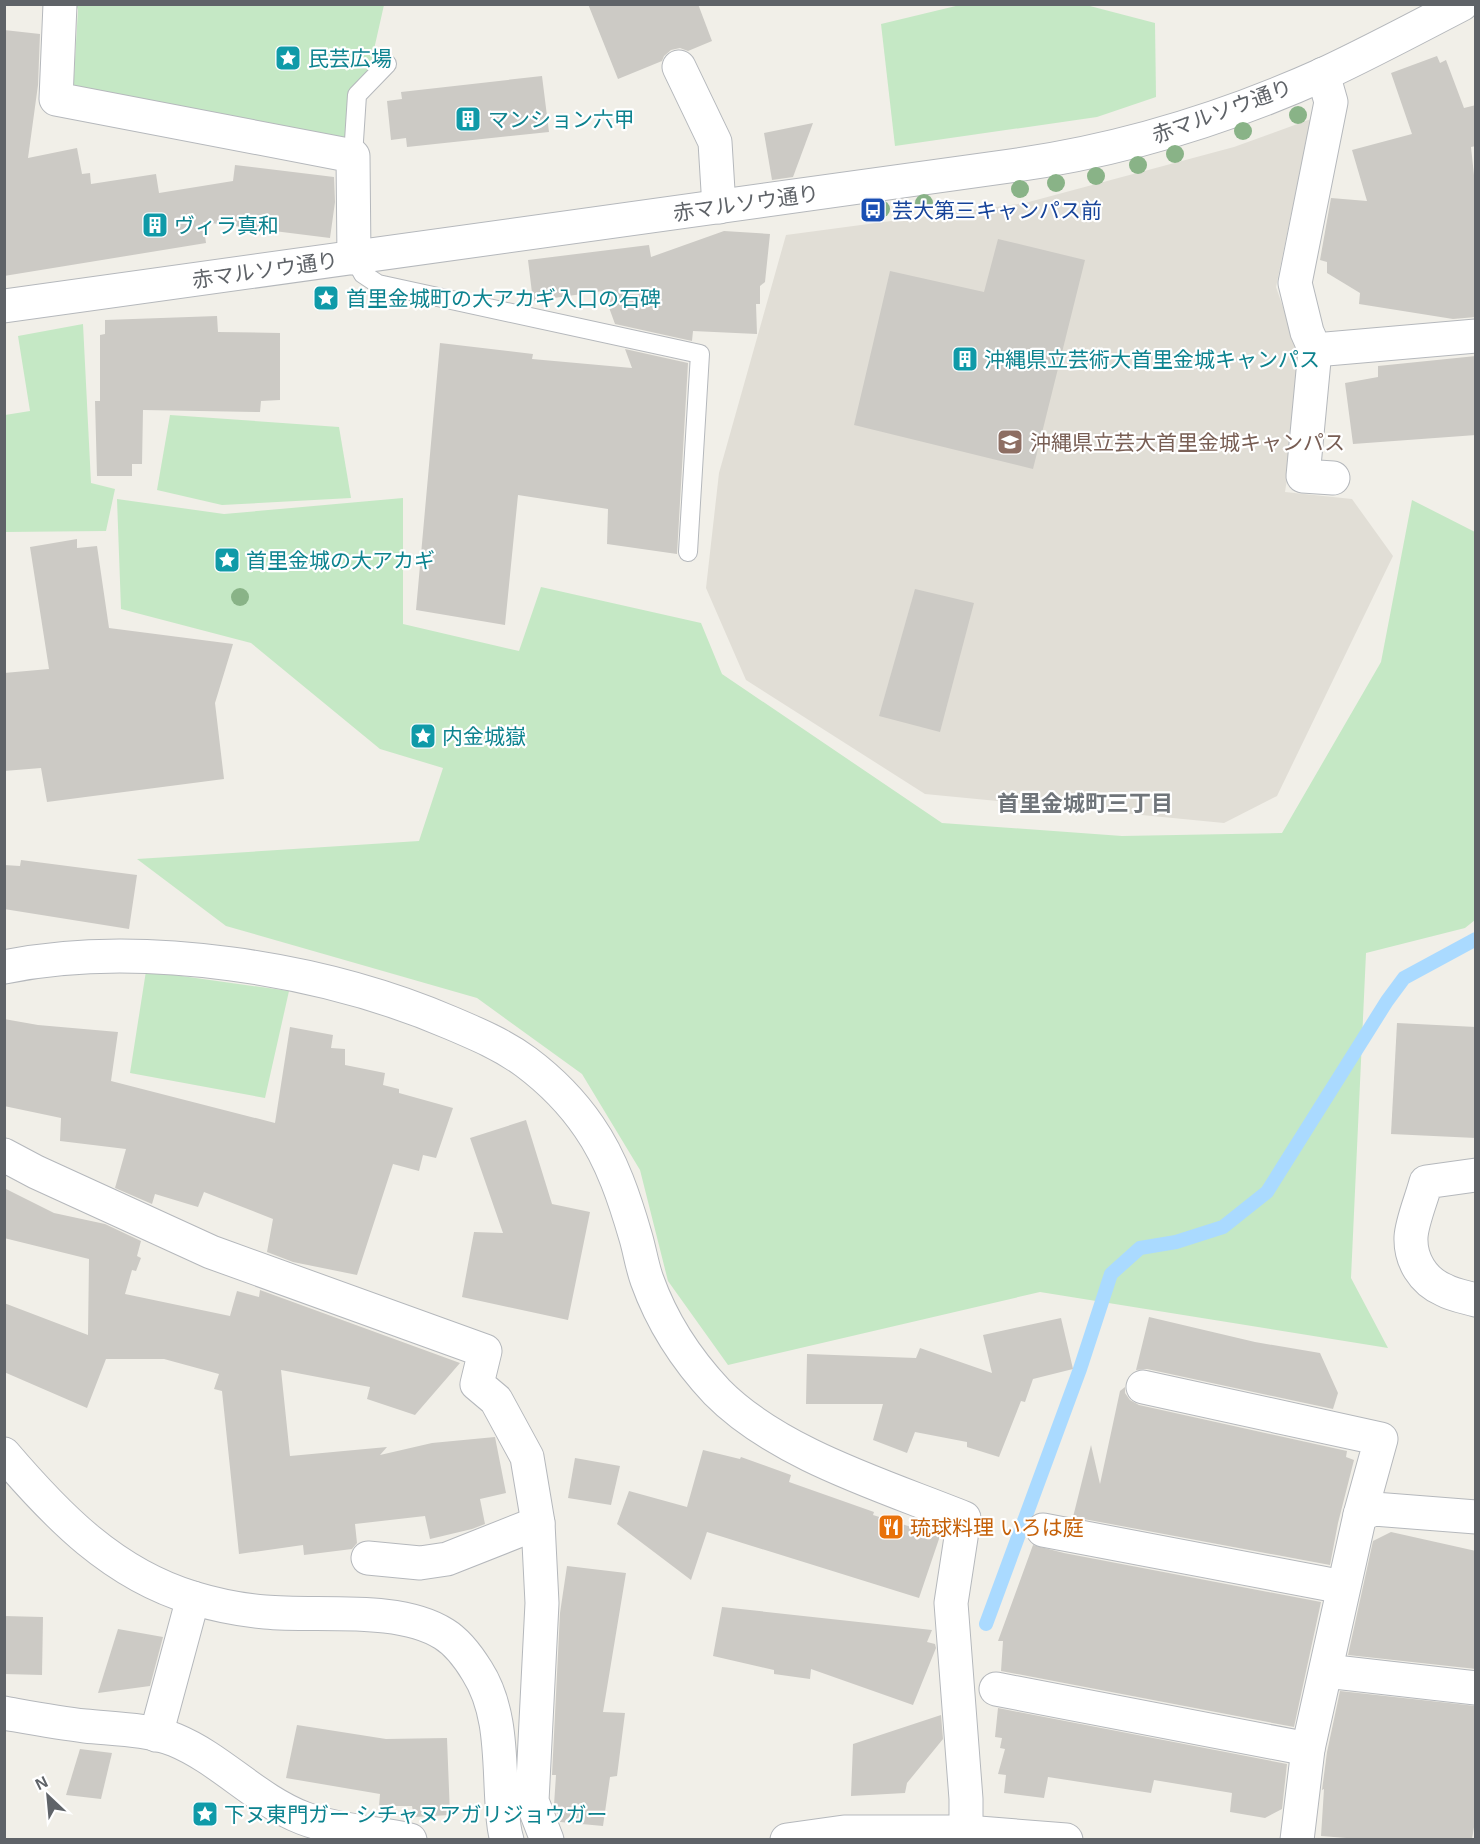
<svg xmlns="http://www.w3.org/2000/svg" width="1480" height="1844" font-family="Helvetica,'Noto Sans JP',sans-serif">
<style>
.education{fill:#e1ded6}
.green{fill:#c5e8c5}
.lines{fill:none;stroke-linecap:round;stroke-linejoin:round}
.stream{stroke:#aadaff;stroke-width:14}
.building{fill:#cccac5}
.service-casing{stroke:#b5b8bc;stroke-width:20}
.minor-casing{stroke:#b5b8bc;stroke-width:35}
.tertiary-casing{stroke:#b5b8bc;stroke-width:35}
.service{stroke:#fff;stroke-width:18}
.minor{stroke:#fff;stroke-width:33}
.tertiary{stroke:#fff;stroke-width:33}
.tree{fill:#89b387}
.labels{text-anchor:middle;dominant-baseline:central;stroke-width:4.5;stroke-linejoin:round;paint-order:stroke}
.culture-label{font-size:21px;fill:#0d838f;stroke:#fff;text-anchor:start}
.street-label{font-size:21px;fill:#5f6368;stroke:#fff}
.transit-label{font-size:21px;fill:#164399;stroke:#fff;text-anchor:start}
.education-label{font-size:21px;fill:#785e54;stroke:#fff;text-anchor:start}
.food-label{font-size:21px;fill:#c56008;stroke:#fff;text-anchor:start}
.neighbourhood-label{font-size:22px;font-weight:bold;fill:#70757a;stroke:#fff}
</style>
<rect width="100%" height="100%" fill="#f1efe8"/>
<path class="education" d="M1311 119 1276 287 1304 368 1285 492 1352 499 1393 556 1277 796 1224 823 925 794 746 680 706 588 719 473 786 235 1025 203 1234 147Z"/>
<g class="green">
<path d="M76 5H384L352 147 73 93 78 10Z"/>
<path d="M960 5H1086L1155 23 1156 97 1097 117 895 146 881 24Z"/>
<path d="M83 324 91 483 115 489 106 531 5 532V415L30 411 18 336Z"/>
<path d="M170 415 339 427 351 498 222 505 157 490Z"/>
<path d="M403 498V624L519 651 541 587 701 623 722 674 942 823 1122 836 1282 833 1381 662 1412 500 1475 532V920L1465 928 1366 953 1351 1278 1388 1348 1040 1292 728 1365 668 1281 640 1170 582 1074 477 998 226 926 137 859 419 841 443 768 380 749 251 643 121 609 117 499 224 514Z"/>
<path d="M146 971 289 991 265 1098 130 1073Z"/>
</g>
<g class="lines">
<path class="stream" d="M986 1624 1080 1369 1111 1274 1140 1248 1176 1242 1223 1227 1267 1192 1387 1001 1404 978 1476 939"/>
</g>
<g class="building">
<path d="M588 4H698L712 41 688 51 680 48 671 50 664 56 662 61 618 79Z"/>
<path d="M4 30 40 34 38 85 28 158 77 148 82 174 90 173 91 184 156 174 159 193 233 181 235 165 334 177 335 202 330 238 203 222 206 243 4 276Z"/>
<path d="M1437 56 1440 63 1446 60 1464 108 1476 105V146L1471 147 1476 194V317L1453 319 1359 304 1360 293 1327 273V262L1320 260 1331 198 1367 201 1352 150 1412 134 1391 73Z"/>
<path d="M542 76 549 132 407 147 406 138 391 140 387 101 402 99 401 92Z"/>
<path d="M813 123 793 177 772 180 764 133Z"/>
<path d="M724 231 770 234 765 282 760 286V304H756L757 334 693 331 692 341 615 324 603 291 533 301 528 260 649 245 651 257Z"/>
<path d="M998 239 1085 260 1033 469 854 425 890 271 984 292Z"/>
<path d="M217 316 218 332 280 333V400L261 401 260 412 143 410 142 464H132V476H97L95 401H100V335L105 334V320Z"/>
<path d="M440 343 533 354 532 359 632 368 625 349 688 363 677 554 607 544 608 509 518 495 505 625 416 610Z"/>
<path d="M1476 356V435L1353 444 1345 383 1378 377V366Z"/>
<path d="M77 539V548L97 546 109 628 233 644 215 703 224 779 47 802 41 768 4 771V673L49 669 30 547Z"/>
<path d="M915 589 974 603 940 732 879 716Z"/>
<path d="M21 860 137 875 129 929 4 909V865L20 866Z"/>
<path d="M4 1019 38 1025 118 1032 111 1081 275 1123 290 1027 333 1035 331 1048 345 1049V1065L385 1073 383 1085 399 1089V1093L453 1108 436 1158 423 1155 419 1171 393 1164 357 1275 293 1262 267 1252 273 1219 204 1192 198 1207 155 1194 152 1204 115 1188 126 1149 60 1141 61 1118 4 1106Z"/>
<path d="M1397 1023 1476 1027V1138L1391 1134Z"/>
<path d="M526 1120 552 1204 590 1212 568 1320 462 1297 474 1232 503 1233 470 1138Z"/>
<path d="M4 1188 54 1213 105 1224 141 1241 137 1256 141 1258 136 1271 132 1270 125 1294 230 1316 237 1291 259 1297 260 1290 460 1363 415 1415 367 1399 370 1387 281 1370 290 1456 387 1447 380 1455 432 1443 495 1437 506 1493 480 1499 485 1524 472 1529 430 1539 425 1516 355 1524 357 1543 352 1549 304 1555 303 1545 239 1554 222 1391 214 1389 219 1374 164 1359H106L87 1408 4 1372V1303L88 1335 89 1259 4 1238Z"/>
<path d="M1149 1317 1255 1342 1320 1353 1338 1393 1333 1409 1147 1369 1136 1370Z"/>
<path d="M1061 1318 1073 1369 1033 1379 1025 1402 1021 1401 999 1457 967 1447V1442L915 1432 907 1453 873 1440 883 1404H806L807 1354 916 1358 920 1348 992 1373 983 1335Z"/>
<path d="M1125 1387V1393L1130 1400 1139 1405 1347 1451 1346 1457 1354 1460 1338 1523 1330 1565 1073 1517 1091 1445 1100 1484 1120 1391Z"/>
<path d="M703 1450 740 1459 741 1457 791 1475 789 1482 874 1512 873 1515 940 1536 919 1598 707 1532 691 1580 617 1524 629 1491 687 1507Z"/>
<path d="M575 1458 620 1466 611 1505 568 1498Z"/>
<path d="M1391 1532 1476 1551V1669L1348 1655 1373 1541Z"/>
<path d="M1033 1545 1064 1553 1321 1602 1294 1727 1001 1671 1003 1641H998Z"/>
<path d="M567 1566 626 1573 603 1712 625 1713 617 1776 610 1777 603 1826 560 1822 554 1805 556 1775H552L560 1613Z"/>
<path d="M722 1607 932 1630 927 1642 935 1644 936 1648 913 1705 811 1669 810 1679 774 1674V1670L713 1656Z"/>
<path d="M4 1616 43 1617 42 1675 4 1674Z"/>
<path d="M118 1629 163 1637 150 1686 98 1693Z"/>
<path d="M1340 1691 1476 1706V1815L1472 1839H1359L1321 1836 1324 1789 1322 1790 1327 1752Z"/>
<path d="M998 1708 1287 1764 1282 1809 1265 1818 1230 1812 1232 1793 1154 1780 1151 1793 1048 1777 1044 1798 1004 1793 1006 1775 998 1774 1005 1749 1000 1748 1002 1738 995 1737Z"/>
<path d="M941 1715 943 1739 907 1783 905 1793 851 1796 853 1744Z"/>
<path d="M297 1725 386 1739 447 1738 450 1815 414 1817 412 1806H379L380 1794 286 1778Z"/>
<path d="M80 1749 112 1753 101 1799 66 1795Z"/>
</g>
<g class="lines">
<g class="service-casing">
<g id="service">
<path d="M353 156 357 95 387 64"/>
<path d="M354 258 363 274 378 284 700 354 688 552"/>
</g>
</g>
<g class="minor-casing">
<g id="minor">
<path d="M60 4 56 99 353 156 354 258"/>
<path d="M679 67 715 142 719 207"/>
<path d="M1323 74 1331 102 1295 283 1307 332 1315 350 1476 336"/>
<path d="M1315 350 1303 476 1333 478"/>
<path d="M4 967C141 939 323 968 451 1023 477 1034 503 1045 526 1062 550 1080 572 1102 589 1127 612 1160 625 1200 636 1238 640 1252 642 1266 647 1280 662 1322 686 1359 717 1392 778 1454 885 1486 964 1518L951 1603 966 1799V1832"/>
<path d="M4 1155 36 1172 211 1252 485 1351 477 1384 496 1400 527 1457 538 1523 542 1603 532 1801 547 1840"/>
<path d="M1476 1175 1426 1182C1422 1198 1412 1221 1411 1237 1410 1260 1423 1281 1444 1290 1453 1295 1465 1297 1476 1300"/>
<path d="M1143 1387 1381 1439 1360 1515"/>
<path d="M4 1454C57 1516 113 1574 193 1598 216 1605 241 1610 265 1612 317 1617 399 1605 444 1634 457 1642 469 1658 477 1671 502 1710 499 1759 502 1803 503 1816 503 1828 507 1840"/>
<path d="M1043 1530 1343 1587"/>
<path d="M368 1558 420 1563 447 1559 538 1523"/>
<path d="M1326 1671 1476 1688"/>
<path d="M996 1689 1308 1749"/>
<path d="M4 1713C32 1718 58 1723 85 1726 114 1729 148 1729 175 1740 221 1759 256 1800 303 1818 337 1831 375 1832 410 1840"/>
<path d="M156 1735 193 1598"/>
<path d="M1297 1840 1308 1749 1360 1515 1374 1509 1476 1517"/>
</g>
</g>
<g class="tertiary-casing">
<g id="tertiary">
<path d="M4 306 1010 166C1119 151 1224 119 1324 74 1371 52 1416 28 1462 4"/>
<path d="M787 1840 844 1832H966L1066 1840"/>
</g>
</g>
<use href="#service" class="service"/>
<use href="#minor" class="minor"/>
<use href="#tertiary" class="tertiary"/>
</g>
<g class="tree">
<circle cx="1298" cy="115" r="9"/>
<circle cx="1243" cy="131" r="9"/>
<circle cx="1175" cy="154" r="9"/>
<circle cx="1138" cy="165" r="9"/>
<circle cx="1096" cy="176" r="9"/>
<circle cx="1056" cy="183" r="9"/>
<circle cx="1020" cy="189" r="9"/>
<circle cx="924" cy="203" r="9"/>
<circle cx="881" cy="209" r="9"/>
<circle cx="240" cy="597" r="9"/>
</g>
<defs>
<g id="sight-square" transform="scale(1.35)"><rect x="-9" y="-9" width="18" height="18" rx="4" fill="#0f9aa8" stroke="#fff"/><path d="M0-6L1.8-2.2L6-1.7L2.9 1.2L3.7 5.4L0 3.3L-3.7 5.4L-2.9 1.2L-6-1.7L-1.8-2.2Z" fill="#fff"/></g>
<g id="building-square" transform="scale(1.35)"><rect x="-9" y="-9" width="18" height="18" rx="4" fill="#0f9aa8" stroke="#fff"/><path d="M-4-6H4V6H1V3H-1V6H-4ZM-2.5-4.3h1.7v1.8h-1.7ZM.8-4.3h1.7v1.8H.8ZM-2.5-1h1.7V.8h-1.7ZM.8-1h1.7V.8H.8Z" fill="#fff"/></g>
<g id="bus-square" transform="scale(1.35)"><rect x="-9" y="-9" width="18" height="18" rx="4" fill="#1a4fb4" stroke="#fff"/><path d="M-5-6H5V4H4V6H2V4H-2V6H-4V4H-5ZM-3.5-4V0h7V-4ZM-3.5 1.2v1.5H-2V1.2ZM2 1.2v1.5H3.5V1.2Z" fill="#fff"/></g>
<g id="university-square" transform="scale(1.35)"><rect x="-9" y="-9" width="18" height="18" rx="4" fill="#8d6e63" stroke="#fff"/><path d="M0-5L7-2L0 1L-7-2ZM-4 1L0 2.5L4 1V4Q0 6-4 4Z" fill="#fff"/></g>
<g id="restaurant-square" transform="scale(1.35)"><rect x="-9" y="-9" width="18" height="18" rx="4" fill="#e8710a" stroke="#fff"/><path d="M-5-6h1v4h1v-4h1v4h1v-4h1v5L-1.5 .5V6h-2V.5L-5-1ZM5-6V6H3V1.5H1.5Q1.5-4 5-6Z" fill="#fff"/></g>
</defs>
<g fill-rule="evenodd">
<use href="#sight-square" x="288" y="58"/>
<use href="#building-square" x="468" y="119"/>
<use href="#bus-square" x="873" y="210"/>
<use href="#building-square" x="155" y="225"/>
<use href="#sight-square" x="326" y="298"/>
<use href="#building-square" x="965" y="359"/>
<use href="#university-square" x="1010" y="442"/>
<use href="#sight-square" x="227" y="560"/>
<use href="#sight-square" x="423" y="736"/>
<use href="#restaurant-square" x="891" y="1527"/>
<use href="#sight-square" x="205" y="1814"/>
</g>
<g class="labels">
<g class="culture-label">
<text x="308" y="58">民芸広場</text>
<text x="488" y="119">マンション六甲</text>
<text x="174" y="225">ヴィラ真和</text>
<text x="346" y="298">首里金城町の大アカギ入口の石碑</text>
<text x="984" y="359">沖縄県立芸術大首里金城キャンパス</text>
<text x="246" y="560">首里金城の大アカギ</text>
<text x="442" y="736">内金城嶽</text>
<text x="224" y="1814">下ヌ東門ガー シチャヌアガリジョウガー</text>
</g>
<g class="street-label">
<text transform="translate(1222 111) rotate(-20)">赤マルソウ通り</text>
<text transform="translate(746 203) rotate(-8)">赤マルソウ通り</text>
<text transform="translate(265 270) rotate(-8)">赤マルソウ通り</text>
</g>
<g class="transit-label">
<text x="892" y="210">芸大第三キャンパス前</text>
</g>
<g class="education-label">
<text x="1030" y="442">沖縄県立芸大首里金城キャンパス</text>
</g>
<g class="food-label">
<text x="910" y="1527">琉球料理 いろは庭</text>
</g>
<g class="neighbourhood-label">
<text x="1085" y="803">首里金城町三丁目</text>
</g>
</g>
<rect width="1480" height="1844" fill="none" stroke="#5f6368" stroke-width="12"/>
<g transform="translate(48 1796) rotate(334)" stroke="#ffffff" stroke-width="4.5" paint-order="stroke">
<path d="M0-4.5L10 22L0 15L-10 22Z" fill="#5f6368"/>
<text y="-9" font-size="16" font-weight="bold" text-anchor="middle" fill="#5f6368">N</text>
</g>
</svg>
